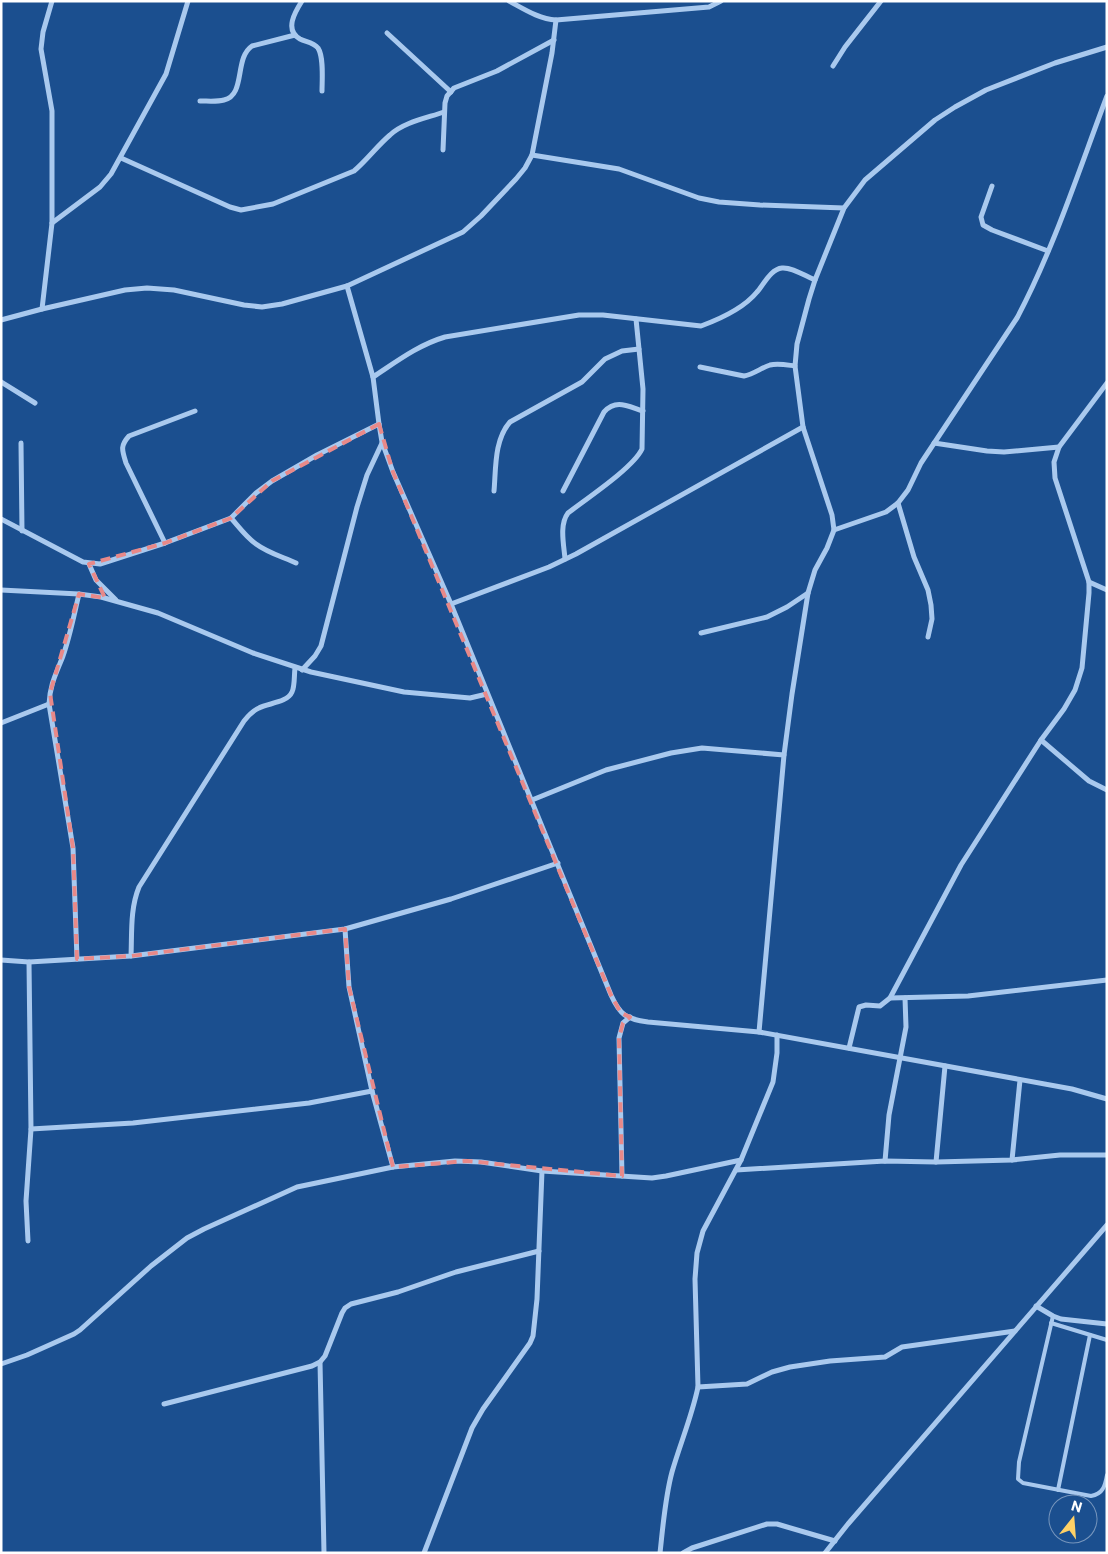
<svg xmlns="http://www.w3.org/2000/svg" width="1108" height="1554" font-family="Commissioner,sans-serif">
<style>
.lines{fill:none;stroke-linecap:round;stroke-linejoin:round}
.service{stroke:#a9c9ee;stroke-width:4}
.minor{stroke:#a9c9ee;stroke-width:5}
.marked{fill:none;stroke:#e88989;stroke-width:4;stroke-dasharray:10 6;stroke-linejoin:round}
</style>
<rect width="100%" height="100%" fill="#1b4f8f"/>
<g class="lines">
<g class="service">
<path d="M1053 1316 1019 1462 1018 1479 1023 1483 1091 1496C1103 1494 1105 1486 1107 1475"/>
<path d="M1051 1323 1107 1340"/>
<path d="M1058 1490 1090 1335"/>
</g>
<g class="minor">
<path d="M302 1C295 12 284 30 300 39 306 42 313 42 318 48 324 57 322 81 322 91"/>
<path d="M509 1C524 9 539 19 556 20L709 7 721 1"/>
<path d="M387 33 451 92"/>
<path d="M833 66 845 47 881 1"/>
<path d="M200 101C208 101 217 102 224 100 246 95 234 58 252 46L295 35"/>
<path d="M443 150 445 103 447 96 454 88 497 71 554 40"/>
<path d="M532 155 619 169 699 198 719 202 760 205 844 208"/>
<path d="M121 158 230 207 241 210 273 204 354 171C367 160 377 146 390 135 404 122 427 118 444 112"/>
<path d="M992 186 981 217 983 225 992 230 1048 251"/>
<path d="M52 223 100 187 111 174 166 74 188 1"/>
<path d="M347 286 373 377 379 424 382 442 393 472 451 604 611 995C620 1015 626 1019 648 1022L759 1032 1072 1089 1107 1099"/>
<path d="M42 309 52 223V111L41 49 43 32 52 1"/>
<path d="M1 320 42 309 125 290 147 288 174 290 244 305 262 307 282 304 347 286 463 232 481 216 516 179 525 168 532 155 552 53 556 20"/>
<path d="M700 367 744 376C754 374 761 368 770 365 778 363 787 365 795 366"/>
<path d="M373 377C396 362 418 345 445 337L579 315H603L701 326C720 319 744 308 757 292 764 284 771 269 782 268 792 267 805 276 815 280"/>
<path d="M1 382 35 403"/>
<path d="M21 443 22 531"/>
<path d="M934 443 987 451 1004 452 1059 447"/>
<path d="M494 491C496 469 494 440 510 422L582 382 605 359 622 351 639 349"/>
<path d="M563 491 604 412C616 399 627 406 643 411"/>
<path d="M898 503 914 557 928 590 931 605 932 619 928 637"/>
<path d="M231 518C239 527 246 537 256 544 268 553 283 557 296 563"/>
<path d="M1 519 83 562 100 564 165 543 231 518 256 493 272 481 317 455 379 424"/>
<path d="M834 530 886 512 898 503 908 490 921 463 1017 318C1054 248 1079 170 1107 96"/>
<path d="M165 543 126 463C122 450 120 446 129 436L195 411"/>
<path d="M565 559C564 545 559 525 568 513 586 499 633 468 642 449L643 389 636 319"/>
<path d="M89 564 96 580 116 600"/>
<path d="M1089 582 1107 590"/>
<path d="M1 590 79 594 101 597 158 613 253 653 311 672 404 692 470 698 487 694"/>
<path d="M451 604 549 567 576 554 803 427"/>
<path d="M701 633 767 617 787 607 808 593"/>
<path d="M302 670 315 656 321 646 357 507 367 475 382 443"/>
<path d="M1 723 49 704"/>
<path d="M1041 740 1089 781 1107 790"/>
<path d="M532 800 606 770 671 753 702 748 784 755"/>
<path d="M345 929 349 987 372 1091 393 1167"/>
<path d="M131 956C132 933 130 909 139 887L244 721C248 716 252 711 259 708 268 703 287 703 292 692 295 686 294 675 295 668"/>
<path d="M77 959 73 848 49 704C50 684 56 674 63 656 70 636 74 615 79 594"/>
<path d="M1 960 29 962 131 956 345 929 451 899 558 863"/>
<path d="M890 998 961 865 1041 740 1064 709 1075 690 1082 668 1089 593V582L1055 478 1054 462 1059 447 1107 383"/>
<path d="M759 1032 784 755 792 694 808 593 815 570 827 548 834 530 832 515 803 427 795 366 797 344 809 299 815 280 844 208 865 180 935 120 955 107 986 90 1055 63 1107 47"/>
<path d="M849 1048 859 1007 866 1005 880 1006 890 998 968 996 1107 980"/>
<path d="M31 1129 133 1123 309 1103 372 1091"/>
<path d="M1012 1160 1020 1080"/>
<path d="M885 1161 889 1115 906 1027 905 998"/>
<path d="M936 1162 945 1066"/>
<path d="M736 1170 885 1161 936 1162 1012 1160 1060 1155H1107"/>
<path d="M622 1176 619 1038 623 1023 630 1017"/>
<path d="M28 1241 26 1201 31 1129 29 962"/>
<path d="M1036 1306 1053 1316 1061 1319 1107 1324"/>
<path d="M320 1362 324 1553"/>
<path d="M1 1364 27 1355 74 1334 80 1330 151 1266 187 1238 204 1229 297 1187 393 1167 455 1161 481 1162 542 1171 652 1178 666 1176 741 1160"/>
<path d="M698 1387 747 1384 772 1372 790 1367 830 1361 885 1357 902 1347 1015 1331"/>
<path d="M164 1404 312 1366 320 1362 325 1356 342 1313 345 1308 351 1304 398 1292 456 1272 539 1251"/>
<path d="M424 1553 472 1428 483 1409 530 1343 533 1336 537 1299 542 1171"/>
<path d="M660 1553C663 1526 665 1498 672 1472 680 1444 692 1416 698 1387L695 1279 697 1253 703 1231 741 1160 773 1082 777 1053V1035"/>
<path d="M683 1553 692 1548 767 1524H777L835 1541"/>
<path d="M825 1553 848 1524 1107 1225"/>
</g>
</g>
<path class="marked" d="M379 424 393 472 611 995 621 1013 630 1017 623 1023 619 1038 622 1176 467 1161 393 1167 349 987 345 929 131 956 77 959 73 848 50 693 79 594 105 598 89 564 165 543 231 518 272 481Z"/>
<rect width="1108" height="1554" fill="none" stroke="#ffffff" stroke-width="5"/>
<g transform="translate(1073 1519) rotate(17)"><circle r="24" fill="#1b4f8f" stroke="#7695bc"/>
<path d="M0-4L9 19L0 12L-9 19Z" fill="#ffd166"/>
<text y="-8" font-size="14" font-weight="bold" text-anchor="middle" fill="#ffffff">N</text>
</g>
</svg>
